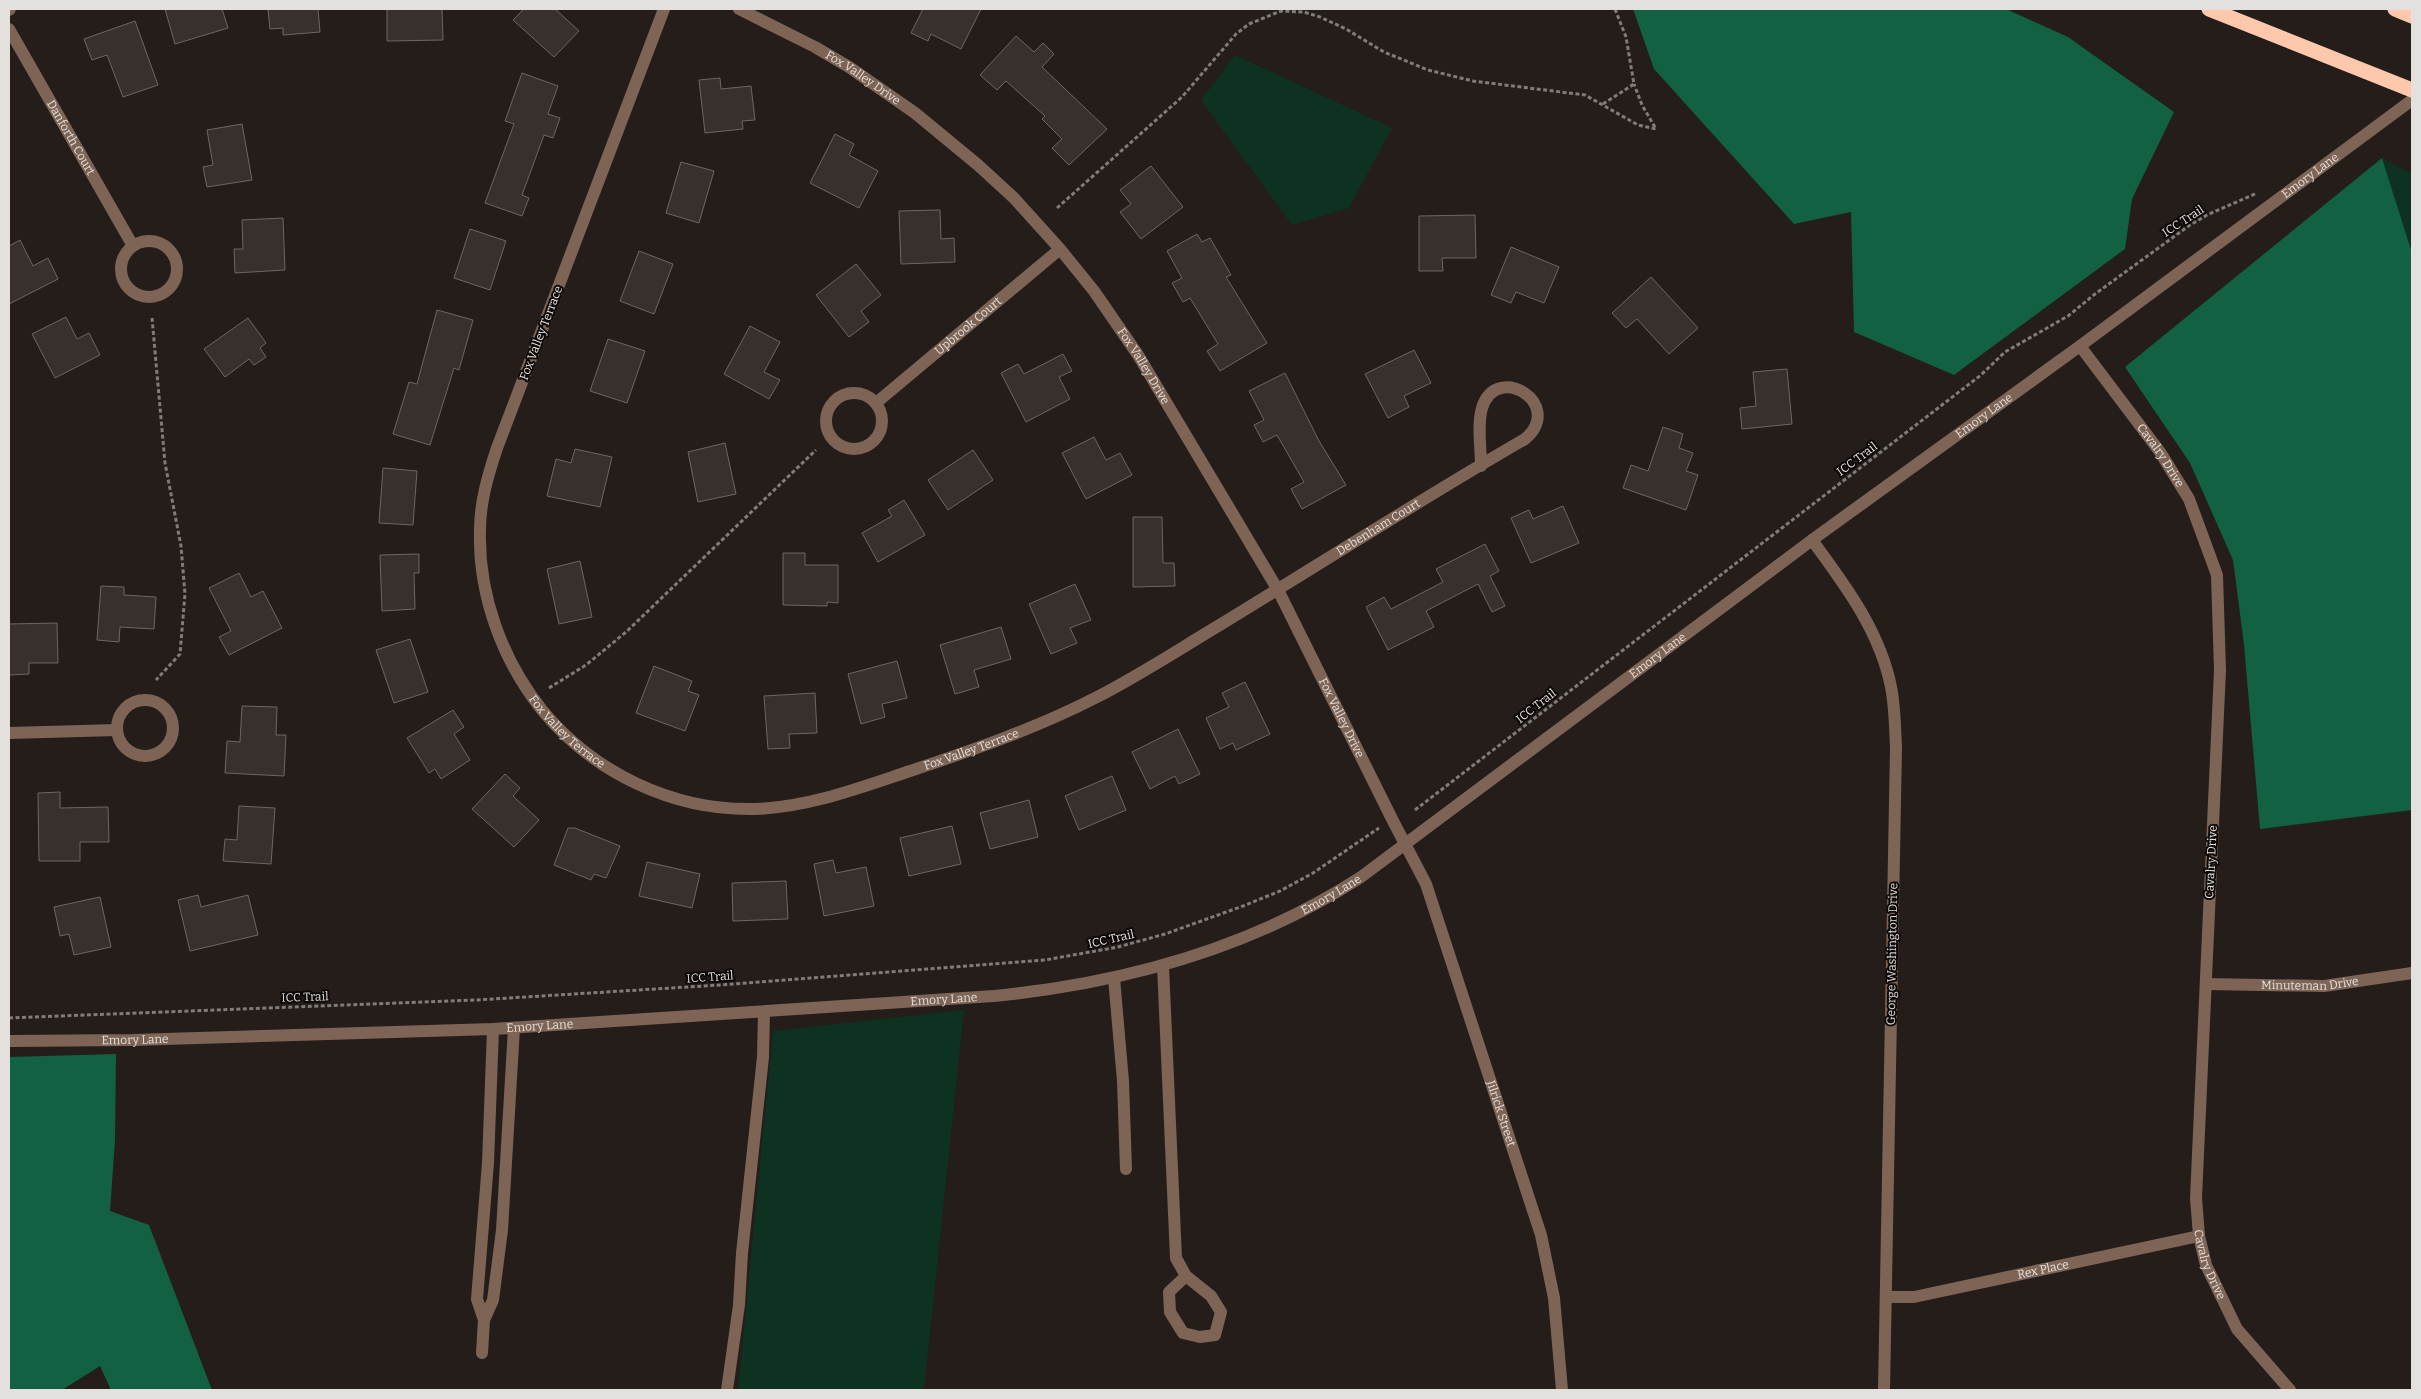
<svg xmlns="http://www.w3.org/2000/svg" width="2421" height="1399" font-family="Bitter,serif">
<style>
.green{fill:#0e3222}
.forest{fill:#116142}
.building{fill:#37302d;stroke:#6e6662}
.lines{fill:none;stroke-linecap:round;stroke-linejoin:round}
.path{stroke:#817c79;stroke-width:3;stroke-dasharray:4 2.5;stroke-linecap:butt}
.minor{stroke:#7d6455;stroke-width:12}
.highway{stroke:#fdc8ab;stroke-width:15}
.labels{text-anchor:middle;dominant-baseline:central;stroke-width:4;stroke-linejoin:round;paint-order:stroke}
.street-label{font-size:12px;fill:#e4e0de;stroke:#0b0807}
</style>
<rect width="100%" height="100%" fill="#241d1a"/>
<g class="green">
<path d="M1235 55 1392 128 1349 208 1292 225 1201 100Z"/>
<path d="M2382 158 2412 174V253Z"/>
<path d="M964 1010 924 1390H738L773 1031Z"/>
</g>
<g class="forest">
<path d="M1633 9H2006L2068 37 2174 112 2132 199 2125 249 1954 375 1854 332 1851 212 1794 224 1654 69Z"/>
<path d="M2382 158 2412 253V810L2260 829 2244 645 2233 560 2190 463 2125 367Z"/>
<path d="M116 1054 115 1140 110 1211 149 1225 212 1390H111L100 1366 62 1390H9V1057Z"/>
</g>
<g class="building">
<path d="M165 9H222L228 28 175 44Z"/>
<path d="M268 9H318L320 32 283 35V28L270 29Z"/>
<path d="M387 9H442L443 40 387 41Z"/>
<path d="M524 9H555L579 31 554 57 513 20Z"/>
<path d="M923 9H981L961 49 931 34 928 41 911 33Z"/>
<path d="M135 21 158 85 123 97 107 55 92 60 84 39Z"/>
<path d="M1016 36 1034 52 1043 43 1054 54 1042 67 1107 129 1069 165 1052 148 1062 139 1042 119 1045 116 1006 81 997 90 980 75Z"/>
<path d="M522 73 558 86 548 114 560 118 553 138 544 135 522 195 529 198 522 216 485 203 514 124 505 121Z"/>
<path d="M720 78 721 89 751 86 755 120 742 121 743 129 705 133 699 80Z"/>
<path d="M242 124 252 180 207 187 203 167 213 165 207 130Z"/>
<path d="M835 134 854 144 849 155 878 171 859 208 810 183Z"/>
<path d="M681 162 714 171 699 223 666 213Z"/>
<path d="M1151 166 1183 207 1141 239 1120 212 1131 204 1120 190Z"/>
<path d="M940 210 941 239 954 238 955 262 901 264 899 211Z"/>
<path d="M1475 215 1476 258H1442L1443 271H1419V216Z"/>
<path d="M283 218 285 270 235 273 234 249H243L242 220Z"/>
<path d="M470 229 506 241 490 290 454 278Z"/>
<path d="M1197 234 1202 242 1210 238 1231 275 1226 277 1267 343 1220 371 1207 351 1218 344 1190 298 1183 302 1172 283 1182 278 1167 251Z"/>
<path d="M20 240 33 266 48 258 58 279 9 304V246Z"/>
<path d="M1511 247 1559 267 1544 303 1516 292 1511 303 1491 295Z"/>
<path d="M639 251 673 264 654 314 620 301Z"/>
<path d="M856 264 881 295 861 311 869 322 849 337 816 295Z"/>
<path d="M1651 277 1698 328 1669 354 1637 319 1626 328 1612 313Z"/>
<path d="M437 310 473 320 459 370 454 368 430 445 393 434 409 382 417 384Z"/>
<path d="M66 317 77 339 89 333 100 355 55 378 32 334Z"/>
<path d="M248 318 266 343 260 348 266 357 254 365 249 359 225 377 204 349Z"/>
<path d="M750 326 780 342 764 372 780 380 769 399 724 374Z"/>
<path d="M608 339 645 351 627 403 590 391Z"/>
<path d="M1414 350 1431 383 1404 396 1409 407 1388 418 1365 374Z"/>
<path d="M1063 354 1072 371 1059 377 1070 399 1026 422 1001 373 1018 364 1024 374Z"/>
<path d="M1787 369 1792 424 1742 429 1740 408 1756 406 1753 372Z"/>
<path d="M1285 373 1319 441 1346 485 1302 509 1291 489 1304 482 1277 435 1263 442 1254 425 1264 420 1249 391Z"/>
<path d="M1663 427 1683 434 1679 448 1693 453 1686 471 1698 475 1686 510 1623 488 1631 465 1648 471Z"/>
<path d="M1094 437 1106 460 1120 453 1132 475 1086 499 1062 453Z"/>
<path d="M725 443 736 494 698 502 688 452Z"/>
<path d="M575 449 612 457 600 507 547 496 556 459 571 463Z"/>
<path d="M973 450 993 480 948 510 928 480Z"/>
<path d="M383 468 417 471 413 525 379 523Z"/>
<path d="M904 500 925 535 878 562 862 533 892 516 888 510Z"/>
<path d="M1563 506 1579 543 1531 563 1511 518 1529 510 1533 519Z"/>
<path d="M1133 517H1162L1163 563H1174L1175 586 1133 587Z"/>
<path d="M1485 544 1499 571 1490 576 1505 606 1492 612 1478 584 1426 611 1434 627 1388 650 1366 607 1384 597 1391 609 1443 582 1436 569Z"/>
<path d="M783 553H805V565H838V603L827 602V606L783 605Z"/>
<path d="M419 554V573H414L415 609 382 611 380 555Z"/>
<path d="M580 561 592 617 559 624 547 569Z"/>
<path d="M239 573 251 597 263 591 282 628 229 655 219 637 231 631 209 588Z"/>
<path d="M1075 584 1091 620 1070 628 1077 643 1051 654 1029 604Z"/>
<path d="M101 586 124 587V595L156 597 154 629 120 627 119 642 97 640Z"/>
<path d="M57 623 58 663H29V674L9 675V624Z"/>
<path d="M1001 627 1011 659 974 670 979 687 955 694 940 645Z"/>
<path d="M410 639 428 692 394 703 376 650Z"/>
<path d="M897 661 907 698 882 704 885 717 861 724 848 674Z"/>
<path d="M654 666 692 681 688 691 699 695 685 731 636 713Z"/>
<path d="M1245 682 1270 734 1236 750 1233 743 1220 749 1206 718 1229 707 1222 693Z"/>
<path d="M815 693 817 733 789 734 790 748 768 749 764 696Z"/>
<path d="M242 706 277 707 276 735H286L284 776 225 773 227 741 240 742Z"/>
<path d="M453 710 464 727 454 734 470 760 441 779 435 769 429 773 407 738Z"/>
<path d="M1178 729 1200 774 1179 784 1175 776 1150 789 1132 752Z"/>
<path d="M505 774 520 788 513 796 539 820 514 847 472 809Z"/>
<path d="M1112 776 1126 810 1079 830 1065 796Z"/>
<path d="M60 792V808L108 807 109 842H80V861H39L38 793Z"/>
<path d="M1029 800 1038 837 990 849 980 813Z"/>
<path d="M239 806 275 808 271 864 223 861 225 839 237 840Z"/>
<path d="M952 826 961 864 909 876 900 838Z"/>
<path d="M568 828H575L620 846 606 878 594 874 591 880 554 865Z"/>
<path d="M833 860 836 873 866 867 874 906 824 916 814 864Z"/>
<path d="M647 862 700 874 692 908 639 896Z"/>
<path d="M786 881 788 919 733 921 732 883Z"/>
<path d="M198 895 201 907 248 895 258 935 190 951 178 900Z"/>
<path d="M100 897 111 947 74 955 69 934 60 936 54 907Z"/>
</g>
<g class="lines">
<g class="path">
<path d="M1603 104 1634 84 1626 37 1615 9"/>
<path d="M1057 208 1182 97 1236 34 1249 24 1281 11 1304 12 1320 17 1346 29 1384 52 1428 70 1473 81 1585 95 1638 125 1656 129 1642 105 1634 84"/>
<path d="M152 318 165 463 181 546 185 594 180 654 156 680"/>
<path d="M549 688 586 665 626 632 816 450"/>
<path d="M1415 810 1981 375 2005 352 2068 316 2095 294 2190 225 2207 215 2257 193"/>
<path d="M9 1018 477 1000 720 985 1045 960 1118 947 1165 934 1243 906 1280 891 1313 873 1379 828"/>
</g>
<g class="minor">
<path id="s1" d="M664 9 497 448C488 475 480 502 480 530 478 594 502 660 542 710 594 773 673 811 755 809 809 807 859 788 910 771 973 750 1037 728 1097 697 1140 675 1181 648 1223 623 1323 562 1423 498 1525 439 1566 404 1496 361 1482 408 1477 425 1481 448 1481 466"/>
<path id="s2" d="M739 9 815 47 849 67 915 113 978 165 1014 198 1060 249 1094 291 1138 355 1278 590 1393 821 1426 884 1541 1235 1554 1298 1562 1390"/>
<path d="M9 10 10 9"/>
<path id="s3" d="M9 29 133 246"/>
<circle cx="149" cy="269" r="28"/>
<path id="s4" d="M2080 346 2160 452 2189 499 2217 575 2220 670 2196 1198 2199 1236 2206 1265 2237 1329 2290 1390"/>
<circle cx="854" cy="421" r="28"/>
<path id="s5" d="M876 403 1060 249"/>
<path d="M1812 540C1845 585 1880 631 1891 687 1895 707 1895 728 1896 748L1884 1390"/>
<circle cx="145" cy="728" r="28"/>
<path d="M9 733 117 730"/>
<path d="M1163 966 1176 1258 1186 1276 1211 1296 1221 1312 1215 1335 1200 1337 1183 1333 1170 1312 1169 1292 1186 1276"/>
<path d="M1114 978 1123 1081 1126 1169"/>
<path id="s6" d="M2206 984 2324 986 2412 973"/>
<path id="s7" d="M9 1041 132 1040 493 1029 994 996C1125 983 1250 949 1361 877L1812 540 2080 346 2412 100"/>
<path id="s8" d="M1886 1297H1914L2199 1236"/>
<path d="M484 1320 477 1299 488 1163 493 1029"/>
<path d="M482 1353 484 1320 493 1300 502 1230 514 1028"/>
<path d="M727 1390 739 1305 742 1253 763 1057 764 1012"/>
</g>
<g class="highway">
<path d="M2209 9 2412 90"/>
<path d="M2395 9 2412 16"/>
</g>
</g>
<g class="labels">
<g class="street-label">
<text stroke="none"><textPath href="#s2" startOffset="142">Fox Valley Drive</textPath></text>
<text stroke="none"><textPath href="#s3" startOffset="125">Danforth Court</textPath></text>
<text stroke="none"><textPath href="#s7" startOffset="2556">Emory Lane</textPath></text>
<text transform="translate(2183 221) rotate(-33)">ICC Trail</text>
<text stroke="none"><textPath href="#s5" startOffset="120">Upbrook Court</textPath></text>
<text transform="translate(541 333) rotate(-69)">Fox Valley Terrace</text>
<text stroke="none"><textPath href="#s2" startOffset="548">Fox Valley Drive</textPath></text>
<text stroke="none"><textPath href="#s7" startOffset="2151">Emory Lane</textPath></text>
<text stroke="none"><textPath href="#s4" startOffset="136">Cavalry Drive</textPath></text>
<text transform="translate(1857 459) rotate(-37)">ICC Trail</text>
<text stroke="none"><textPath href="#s1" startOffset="1681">Debenham Court</textPath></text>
<text stroke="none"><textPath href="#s7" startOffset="1746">Emory Lane</textPath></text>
<text transform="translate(1536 706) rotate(-38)">ICC Trail</text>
<text stroke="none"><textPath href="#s2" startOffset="952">Fox Valley Drive</textPath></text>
<text stroke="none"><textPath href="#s1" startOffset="781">Fox Valley Terrace</textPath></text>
<text stroke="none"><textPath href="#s1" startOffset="1216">Fox Valley Terrace</textPath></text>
<text transform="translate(2211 862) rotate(-87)">Cavalry Drive</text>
<text stroke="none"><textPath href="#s7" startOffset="1341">Emory Lane</textPath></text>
<text transform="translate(1111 939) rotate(-13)">ICC Trail</text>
<text transform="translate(1892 954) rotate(-89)">George Washington Drive</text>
<text transform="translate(710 977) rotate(-4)">ICC Trail</text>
<text stroke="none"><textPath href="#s6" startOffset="104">Minuteman Drive</textPath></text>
<text transform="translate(305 997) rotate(-2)">ICC Trail</text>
<text stroke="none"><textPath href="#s7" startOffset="936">Emory Lane</textPath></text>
<text stroke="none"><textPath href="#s7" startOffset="531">Emory Lane</textPath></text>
<text stroke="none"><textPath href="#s7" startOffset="126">Emory Lane</textPath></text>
<text stroke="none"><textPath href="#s2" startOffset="1380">Jilrick Street</textPath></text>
<text stroke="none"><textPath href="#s4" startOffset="961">Cavalry Drive</textPath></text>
<text stroke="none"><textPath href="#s8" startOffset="160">Rex Place</textPath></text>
</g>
</g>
<rect width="2421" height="1399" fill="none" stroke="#e4e0de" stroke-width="20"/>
</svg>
